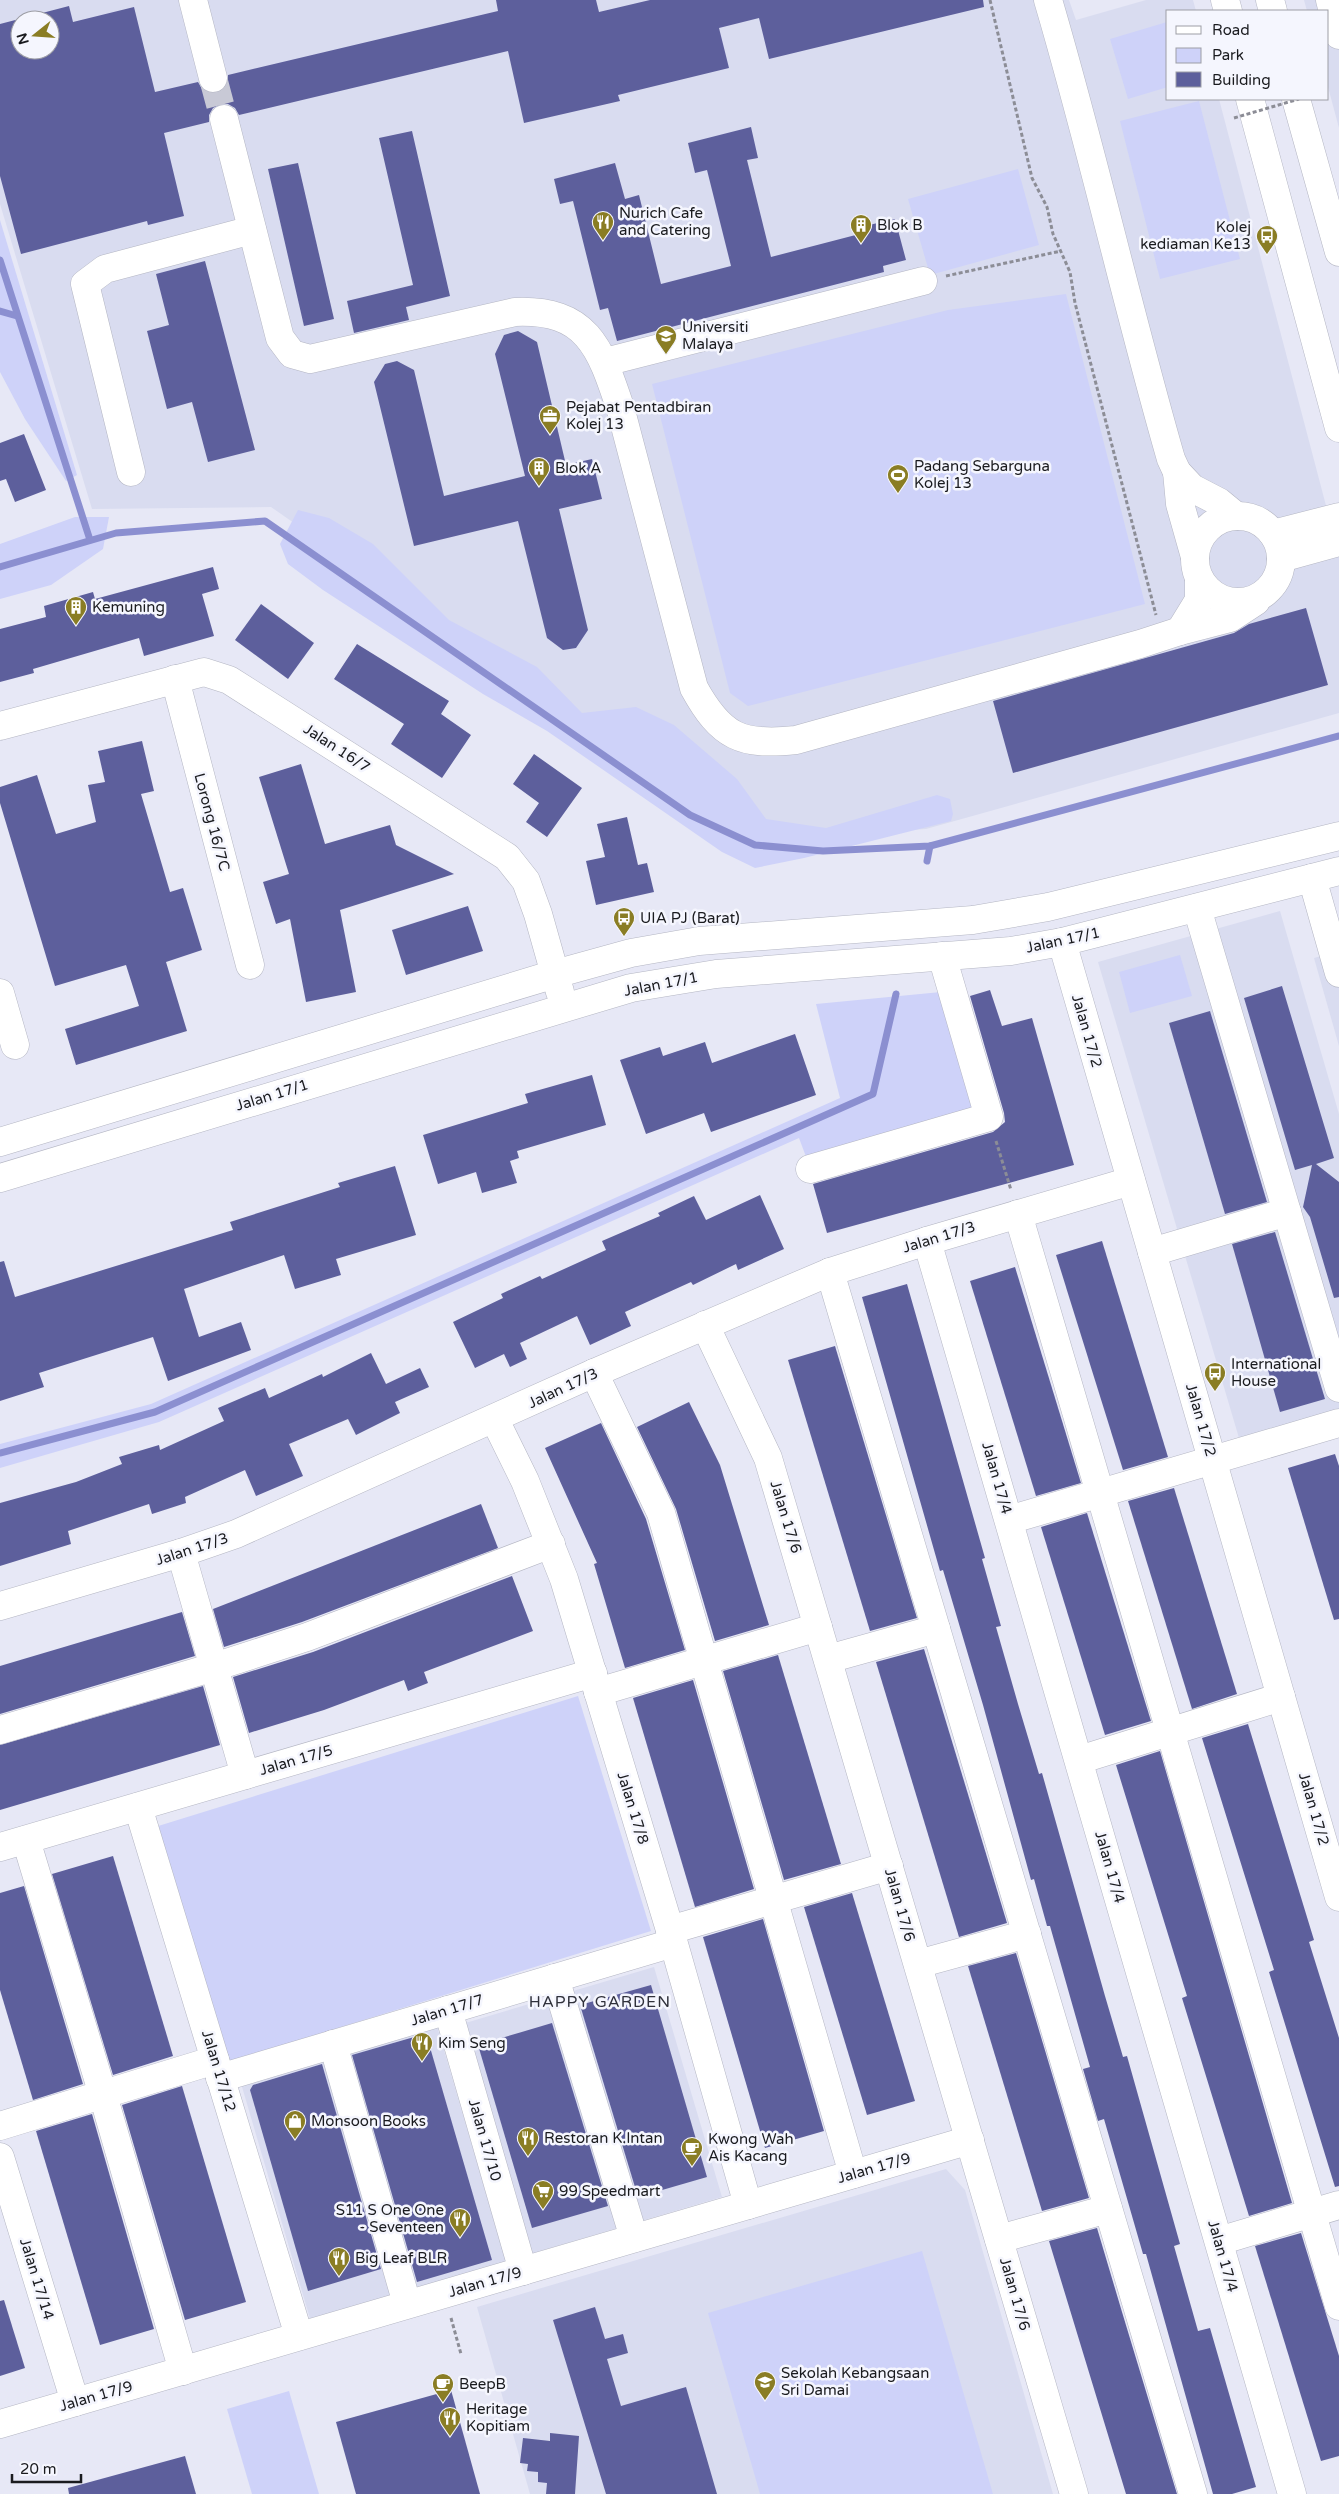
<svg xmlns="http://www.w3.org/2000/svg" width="1339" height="2494" font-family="'Varela Round',sans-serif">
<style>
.built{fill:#d9dcf0;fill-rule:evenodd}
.green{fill:#ced2f9}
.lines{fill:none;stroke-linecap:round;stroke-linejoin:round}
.stream{stroke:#8b8fd0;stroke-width:7}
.building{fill:#5d5f9c;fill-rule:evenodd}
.minor-tunnel{stroke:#c8c9d6;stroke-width:28;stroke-dasharray:28 14;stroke-linecap:butt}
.minor-casing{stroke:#b4b6c3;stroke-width:29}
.major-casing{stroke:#b4b6c3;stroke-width:29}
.path{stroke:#8c8d96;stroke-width:3;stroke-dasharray:4 2.5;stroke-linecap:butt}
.minor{stroke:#fff;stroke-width:28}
.major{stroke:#fff;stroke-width:28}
.path-bridge{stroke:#8c8d96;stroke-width:3;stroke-dasharray:4 2.5;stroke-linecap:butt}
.labels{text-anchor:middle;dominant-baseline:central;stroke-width:5;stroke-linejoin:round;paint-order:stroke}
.poi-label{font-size:15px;fill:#1a1b1f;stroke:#f5f6fe;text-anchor:start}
.street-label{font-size:15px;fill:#1a1b1f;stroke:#f5f6fe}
.neighbourhood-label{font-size:16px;letter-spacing:1px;fill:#30313b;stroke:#f5f6fe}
</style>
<rect width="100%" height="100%" fill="#e7e8f6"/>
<g class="built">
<path d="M0 0H1069L1076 20 1146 0H1193L1196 11H1168V99H1219L1339 555V713L926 829 822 835 692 800 271 507 92 509 0 204ZM20 20H50V50H20Z"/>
<path d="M1304 0H1339V128L1328 87V11H1307Z"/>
<path d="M1280 911 1339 1114V1409L1239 1438 1098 962Z"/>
<path d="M1339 951V1046L1314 958Z"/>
<path d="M654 1967 722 2197 530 2254 462 2024Z"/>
<path d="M436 2023 507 2265 311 2322 240 2080Z"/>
<path d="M946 2169 965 2190 1053 2494H530L477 2307Z"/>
</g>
<g class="green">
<path d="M1167 22 1168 87 1128 99 1110 39Z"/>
<path d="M1199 101 1240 259 1160 279 1120 121Z"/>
<path d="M1018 169 1039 245 930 275 908 199Z"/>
<path d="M0 220 77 475 66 481 25 419 0 372Z"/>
<path d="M1066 294 1145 604 748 706 730 693 652 384 948 310Z"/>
<path d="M298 510 329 518 373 544 449 620 537 667 582 713 636 707 674 725 737 779 766 819 826 828 937 795 950 799 953 814 951 821 804 858 755 868 722 852 547 731 483 694 323 590 288 564 280 544Z"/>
<path d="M75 517H109L103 549 51 585 0 599V544Z"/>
<path d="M1180 955 1192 996 1130 1013 1119 972Z"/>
<path d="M941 992 974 1102 967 1116 808 1162 799 1138 159 1422 0 1468V1444L151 1404 840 1098 816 1004Z"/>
<path d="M578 1696 651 1931 228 2062 155 1827Z"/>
<path d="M922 2251 993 2494H760L708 2313Z"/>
<path d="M289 2391 319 2494H252L227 2409Z"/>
</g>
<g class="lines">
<g class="stream">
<path d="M0 260 90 540"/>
<path d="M0 311 17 316"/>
<path d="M0 567 116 533 265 521 690 815 755 845 823 851 930 846 1339 736"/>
<path d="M927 861 930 846"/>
<path d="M0 1453 155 1412 873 1094 896 994"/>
</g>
</g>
<g class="building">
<path d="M496 0H596L599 12 650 0H983L984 7 769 59 759 18 719 28 729 68 618 95 620 101 524 123 508 51 239 115 235 108 228 104H221L213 108 209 115V122L164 133 184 216 148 225 147 221 21 254 0 176V24L69 6 73 22 134 7 155 92 198 82 202 89 208 93H216L224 89 228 83V75L498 11ZM20 20H50V50H20Z"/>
<path d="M751 127 758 158 747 160 771 257 871 231 869 225 895 219 906 260 883 266 884 272 617 341 608 308 600 310 573 201 560 204 554 179 615 163 625 199 639 195 661 284 731 266 707 170 695 173 688 143Z"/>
<path d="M412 131 450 296 406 307 409 320 354 333 347 301 413 285 379 138Z"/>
<path d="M298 163 334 319 304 326 268 169Z"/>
<path d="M205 261 255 450 208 462 192 402 167 409 147 331 169 325 156 274Z"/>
<path d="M518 331 537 342 566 465 592 459 602 499 559 509 588 630 576 648 563 650 547 638 518 521 414 546 374 382 385 364 397 361 414 370 444 496 525 476 495 354 504 335Z"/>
<path d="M24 434 46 490 15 502 6 479 0 481V443Z"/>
<path d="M213 567 219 589 202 594 214 636 144 656 139 638 33 669 34 673 0 682V629L46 617 44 606 93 592 95 599Z"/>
<path d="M261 604 314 643 288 679 235 640Z"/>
<path d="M1306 608 1328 685 1013 773 993 701 1234 633 1249 624Z"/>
<path d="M357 644 449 701 441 714 471 735 442 778 391 744 404 724 334 679Z"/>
<path d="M142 741 154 791 141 794 170 892 183 888 202 950 166 962 187 1031 76 1065 65 1029 139 1006 126 965 55 986 0 803V787L37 775 56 834 96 822 88 785 105 782 98 751Z"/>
<path d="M534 754 582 788 547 837 526 822 539 803 513 784Z"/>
<path d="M301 764 325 844 390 825 396 845 454 874 340 910 356 992 306 1002 290 919 276 924 263 882 289 874 259 777Z"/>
<path d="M627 817 638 865 647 863 654 892 596 905 586 861 605 857 597 824Z"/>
<path d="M468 906 483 951 406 975 392 930Z"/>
<path d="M1282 986 1334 1158 1316 1164 1339 1182V1297L1334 1298 1310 1217 1303 1207 1312 1165 1295 1170 1244 998Z"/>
<path d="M990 990 1002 1026 1032 1018 1074 1165 827 1233 813 1184 993 1132 1005 1122 1004 1113 970 996Z"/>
<path d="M1210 1011 1267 1202 1225 1214 1169 1023Z"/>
<path d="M795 1034 816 1095 711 1132 704 1113 646 1134 620 1060 660 1047 663 1056 705 1042 712 1063Z"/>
<path d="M592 1075 606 1125 517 1151 519 1158 510 1161 517 1183 482 1193 476 1172 438 1184 423 1135 528 1103 525 1094Z"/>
<path d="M395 1166 416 1235 336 1259 341 1275 295 1289 284 1255 184 1289 199 1337 241 1322 251 1350 168 1381 153 1337 39 1373 44 1387 0 1401V1262L4 1261 15 1297 233 1230 230 1222 340 1187 338 1183Z"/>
<path d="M760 1195 784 1249 738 1270 736 1264 693 1285 691 1282 625 1312 631 1326 590 1345 577 1316 520 1343 527 1359 510 1367 504 1354 475 1368 453 1322 503 1298 501 1294 540 1276 542 1279 606 1250 602 1241 660 1216 658 1213 694 1196 706 1220Z"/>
<path d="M1275 1232 1325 1399 1280 1412 1232 1244Z"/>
<path d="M1102 1241 1168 1457 1123 1470 1056 1255Z"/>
<path d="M1015 1267 1081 1483 1036 1496 970 1281Z"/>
<path d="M907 1284 985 1558 982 1559 1001 1626 996 1627 1018 1704 1039 1774 1042 1773 1105 1996 1123 2057 1127 2056 1180 2244 1174 2246 1198 2331 1210 2328 1256 2487 1232 2494H1213L1146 2254H1143L1104 2119 1098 2121 1083 2069 1090 2067 1050 1926H1047L1034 1879 1031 1880 983 1705 943 1570 940 1571 862 1297Z"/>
<path d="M835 1346 917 1618 870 1631 788 1360Z"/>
<path d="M371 1353 386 1384 420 1368 429 1387 395 1402 400 1413 356 1435 348 1419 289 1444 303 1476 256 1496 245 1470 185 1497 186 1503 152 1514 149 1504 68 1531 71 1544 0 1566V1503L76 1482 122 1464 119 1457 159 1445 160 1450 224 1421 218 1408 265 1388 269 1398 322 1374 323 1377Z"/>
<path d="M689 1402 720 1465 769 1625 715 1641 676 1509 637 1427Z"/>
<path d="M601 1423 646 1519 685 1650 625 1668 594 1564 597 1563 545 1448Z"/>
<path d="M1335 1454 1339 1466V1619L1334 1620 1288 1468Z"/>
<path d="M1174 1488 1237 1694 1192 1709 1128 1501Z"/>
<path d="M481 1504 498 1548 302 1622 224 1647 213 1609Z"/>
<path d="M1087 1513 1151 1721 1105 1735 1041 1527Z"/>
<path d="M512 1576 533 1631 424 1672 428 1683 408 1691 404 1680 324 1710 249 1733 233 1677 313 1652Z"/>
<path d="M182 1612 195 1656 0 1714V1666Z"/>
<path d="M924 1649 1007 1923 959 1937 876 1662Z"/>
<path d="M778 1655 841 1864 784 1880 723 1671Z"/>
<path d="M693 1680 754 1889 695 1907 633 1698Z"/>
<path d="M203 1686 220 1745 0 1810V1745Z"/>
<path d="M1248 1724 1314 1940 1309 1942 1339 2038V2186L1335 2187 1269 1972 1274 1970 1202 1738Z"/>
<path d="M1160 1751 1292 2203 1249 2216 1182 1998 1187 1996 1116 1765Z"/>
<path d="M113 1856 173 2056 113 2075 52 1874Z"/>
<path d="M24 1886 83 2084 33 2100 0 1990V1893Z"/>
<path d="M852 1893 915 2101 867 2115 804 1907Z"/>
<path d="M763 1919 824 2131 765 2148 703 1937Z"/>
<path d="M1016 1953 1089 2198 1042 2211 968 1966Z"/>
<path d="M651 1985 707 2177 638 2197 580 2005Z"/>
<path d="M552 2023 608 2206 532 2228 478 2045Z"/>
<path d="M421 2035 427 2037 492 2260 417 2282 352 2055Z"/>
<path d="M322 2064 381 2269 308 2291 250 2090 253 2085Z"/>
<path d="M182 2086 246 2302 185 2320 122 2105Z"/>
<path d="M92 2114 154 2329 100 2345 36 2131Z"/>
<path d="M1097 2228 1122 2312 1177 2494H1126L1049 2241Z"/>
<path d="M1301 2233 1339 2356V2456L1321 2461 1255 2246Z"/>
<path d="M4 2300 25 2368 0 2376V2301Z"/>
<path d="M595 2307 605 2339 623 2334 628 2353 607 2359 621 2406 686 2387 717 2494H606L553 2320Z"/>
<path d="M451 2390 480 2494H356L336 2422Z"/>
<path d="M550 2433 579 2436 575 2494H546L547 2483 538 2482V2472L527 2471 528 2464 520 2463 523 2438 550 2441Z"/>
<path d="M185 2456 196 2494H69L68 2488Z"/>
</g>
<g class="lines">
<path class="minor-tunnel" d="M213 78 224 119"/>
<g class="minor-casing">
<g id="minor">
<path d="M193 0 213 78"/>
<path d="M1048 0C1093 152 1127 307 1171 459L1177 472"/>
<path d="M1330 0 1339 35"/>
<path d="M224 119 280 338 292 354 310 359 515 312C587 309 600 347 620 407L694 688C721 737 741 746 796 740L1140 644 1180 631"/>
<path d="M605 362 923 281"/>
<path d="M131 472 85 284 105 269 252 230"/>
<circle cx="1238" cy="559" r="43"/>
<path d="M1273 534 1339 517"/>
<path d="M1195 557 1180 504 1177 472 1192 488 1219 502 1236 516"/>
<path d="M1281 558 1339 542"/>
<path d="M1199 579V600L1180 631 1230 618 1256 601"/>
<path d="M175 679 250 965"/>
<path d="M0 726 204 672 229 680 507 857 526 881 538 914 560 992"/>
<path d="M1312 878 1339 973"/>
<path d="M1197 908 1339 1388"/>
<path d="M1062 942 1339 1897"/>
<path d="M0 993 15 1045"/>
<path d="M0 1142 555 974 631 953 699 941 973 920 1048 907 1339 836"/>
<path d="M810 1169 989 1117 942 956"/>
<path d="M0 1178 631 988 716 974 1011 951 1062 942 1339 871"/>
<path d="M1018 1214 1339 2306"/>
<path d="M927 1241 1292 2494"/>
<path d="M1152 1252 1287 1212"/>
<path d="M830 1272 1193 2494"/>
<path d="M705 1325 768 1458 1074 2494"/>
<path d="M594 1373 661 1513 853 2174"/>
<path d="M495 1420 525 1481 564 1579 670 1930 748 2205"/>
<path d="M1009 1520 1339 1423"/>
<path d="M181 1553 245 1775"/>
<path d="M0 1606 181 1553 236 1534 594 1373 830 1272 927 1241 1131 1181"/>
<path d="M828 1659 936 1629"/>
<path d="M598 1692 818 1627"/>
<path d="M0 1730 214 1667 307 1637 551 1544"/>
<path d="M1079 1760 1281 1697"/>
<path d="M138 1807 299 2336"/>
<path d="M26 1840 103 2095 183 2371"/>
<path d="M0 1847 593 1673"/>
<path d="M670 1930 889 1866"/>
<path d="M918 1964 1027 1934"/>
<path d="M555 1978 634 2238"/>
<path d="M448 2010 523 2271"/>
<path d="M333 2044 407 2304"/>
<path d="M220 2078 673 1943"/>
<path d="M0 2126 215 2060"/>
<path d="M0 2157 75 2402"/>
<path d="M999 2239 1108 2209"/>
<path d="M1219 2241 1339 2205"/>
<path d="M0 2424 970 2140"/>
</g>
</g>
<g class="major-casing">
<g id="major">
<path d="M1225 0 1228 11"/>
<path d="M1270 0 1273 11"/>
<path d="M1250 99 1339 428"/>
<path d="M1296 99 1339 252"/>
</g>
</g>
<g class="path">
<path d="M990 0 1032 178 1047 207 1053 234 1070 272 1075 303 1156 615"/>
<path d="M946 276 1061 251"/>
<path d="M996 1141 1011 1190"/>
<path d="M451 2318 461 2354"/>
</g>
<use href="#minor" class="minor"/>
<use href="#major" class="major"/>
<path class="path-bridge" d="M1234 118 1299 99"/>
</g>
<defs>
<g id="restaurant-pin" transform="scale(1.125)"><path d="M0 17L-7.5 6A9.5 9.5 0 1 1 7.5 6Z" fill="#8a7d24" stroke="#f5f6fe"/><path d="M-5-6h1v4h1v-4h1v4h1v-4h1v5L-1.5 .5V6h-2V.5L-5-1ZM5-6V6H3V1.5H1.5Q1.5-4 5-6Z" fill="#fff"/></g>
<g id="building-pin" transform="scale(1.125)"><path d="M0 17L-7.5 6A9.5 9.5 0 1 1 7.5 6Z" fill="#8a7d24" stroke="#f5f6fe"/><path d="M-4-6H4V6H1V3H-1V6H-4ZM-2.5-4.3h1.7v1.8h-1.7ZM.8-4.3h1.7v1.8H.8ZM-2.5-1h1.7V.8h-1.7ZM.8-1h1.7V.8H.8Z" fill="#fff"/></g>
<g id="bus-pin" transform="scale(1.125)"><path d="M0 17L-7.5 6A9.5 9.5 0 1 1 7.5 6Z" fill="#8a7d24" stroke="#f5f6fe"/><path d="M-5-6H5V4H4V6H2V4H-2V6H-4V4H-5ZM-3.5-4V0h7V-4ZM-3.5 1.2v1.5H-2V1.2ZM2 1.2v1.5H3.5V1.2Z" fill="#fff"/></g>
<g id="university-pin" transform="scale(1.125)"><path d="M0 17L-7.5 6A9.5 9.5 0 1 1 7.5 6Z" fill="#8a7d24" stroke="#f5f6fe"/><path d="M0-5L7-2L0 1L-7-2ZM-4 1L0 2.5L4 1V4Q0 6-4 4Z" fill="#fff"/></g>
<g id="office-pin" transform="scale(1.125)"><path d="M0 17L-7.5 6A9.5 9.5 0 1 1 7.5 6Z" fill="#8a7d24" stroke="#f5f6fe"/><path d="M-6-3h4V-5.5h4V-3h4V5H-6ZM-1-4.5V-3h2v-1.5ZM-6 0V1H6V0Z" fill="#fff"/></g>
<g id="stadium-pin" transform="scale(1.125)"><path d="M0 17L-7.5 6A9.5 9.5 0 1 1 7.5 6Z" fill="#8a7d24" stroke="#f5f6fe"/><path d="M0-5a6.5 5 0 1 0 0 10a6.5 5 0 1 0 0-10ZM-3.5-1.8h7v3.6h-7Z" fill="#fff"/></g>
<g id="shop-pin" transform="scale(1.125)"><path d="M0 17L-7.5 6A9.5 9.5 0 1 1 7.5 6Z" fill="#8a7d24" stroke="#f5f6fe"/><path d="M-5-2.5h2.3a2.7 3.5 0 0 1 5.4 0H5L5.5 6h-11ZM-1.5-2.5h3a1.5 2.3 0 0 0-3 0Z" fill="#fff"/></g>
<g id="cafe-pin" transform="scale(1.125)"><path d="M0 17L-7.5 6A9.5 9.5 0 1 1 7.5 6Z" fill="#8a7d24" stroke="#f5f6fe"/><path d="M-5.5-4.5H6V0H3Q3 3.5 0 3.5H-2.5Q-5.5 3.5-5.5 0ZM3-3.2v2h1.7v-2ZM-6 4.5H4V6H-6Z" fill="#fff"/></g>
<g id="supermarket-pin" transform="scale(1.125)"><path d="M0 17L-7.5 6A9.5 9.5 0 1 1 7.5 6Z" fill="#8a7d24" stroke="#f5f6fe"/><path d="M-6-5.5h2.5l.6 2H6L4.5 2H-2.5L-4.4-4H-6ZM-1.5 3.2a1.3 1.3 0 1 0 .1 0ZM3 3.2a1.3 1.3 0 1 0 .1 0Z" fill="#fff"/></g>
<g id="school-pin" transform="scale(1.125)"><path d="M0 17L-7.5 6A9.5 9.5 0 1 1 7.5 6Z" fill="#8a7d24" stroke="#f5f6fe"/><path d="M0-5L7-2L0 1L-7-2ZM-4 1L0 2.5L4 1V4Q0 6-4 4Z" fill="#fff"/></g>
</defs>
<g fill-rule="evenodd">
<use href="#restaurant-pin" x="603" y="222"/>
<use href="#building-pin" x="861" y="225"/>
<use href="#bus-pin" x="1267" y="236"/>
<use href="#university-pin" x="666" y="336"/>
<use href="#office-pin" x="550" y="416"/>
<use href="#building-pin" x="539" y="468"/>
<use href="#stadium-pin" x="898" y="475"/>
<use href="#building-pin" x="76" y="607"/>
<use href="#bus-pin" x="624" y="918"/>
<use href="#bus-pin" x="1215" y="1373"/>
<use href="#restaurant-pin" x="422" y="2043"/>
<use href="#shop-pin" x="295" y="2121"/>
<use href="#restaurant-pin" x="528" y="2138"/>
<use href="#cafe-pin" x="692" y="2148"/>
<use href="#supermarket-pin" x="543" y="2191"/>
<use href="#restaurant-pin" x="460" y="2219"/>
<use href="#restaurant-pin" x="339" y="2258"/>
<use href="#school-pin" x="765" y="2382"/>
<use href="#cafe-pin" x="443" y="2384"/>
<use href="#restaurant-pin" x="450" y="2418"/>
</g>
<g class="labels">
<g class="poi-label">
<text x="619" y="213">Nurich Cafe<tspan x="619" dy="17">and Catering</tspan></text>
<text x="877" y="225">Blok B</text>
<text x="1251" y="227" text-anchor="end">Kolej<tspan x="1251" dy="17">kediaman Ke13</tspan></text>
<text x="682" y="327">Universiti<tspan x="682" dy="17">Malaya</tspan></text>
<text x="566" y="407">Pejabat Pentadbiran<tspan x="566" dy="17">Kolej 13</tspan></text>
<text x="914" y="466">Padang Sebarguna<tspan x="914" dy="17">Kolej 13</tspan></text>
<text x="555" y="468">Blok A</text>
<text x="92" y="607">Kemuning</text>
<text x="640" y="918">UIA PJ (Barat)</text>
<text x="1231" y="1364">International<tspan x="1231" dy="17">House</tspan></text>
<text x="438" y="2043">Kim Seng</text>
<text x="311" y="2121">Monsoon Books</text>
<text x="544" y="2138">Restoran K.Intan</text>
<text x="708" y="2139">Kwong Wah<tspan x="708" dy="17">Ais Kacang</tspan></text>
<text x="559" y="2191">99 Speedmart</text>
<text x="444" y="2210" text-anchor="end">S11 S One One<tspan x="444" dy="17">- Seventeen</tspan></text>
<text x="355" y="2258">Big Leaf BLR</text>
<text x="781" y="2373">Sekolah Kebangsaan<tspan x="781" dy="17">Sri Damai</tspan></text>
<text x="459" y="2384">BeepB</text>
<text x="466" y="2409">Heritage<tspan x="466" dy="17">Kopitiam</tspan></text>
</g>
<g class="street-label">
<text transform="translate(337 748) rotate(33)">Jalan 16/7</text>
<text transform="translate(212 822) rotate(75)">Lorong 16/7C</text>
<text transform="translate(1063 940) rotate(-12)">Jalan 17/1</text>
<text transform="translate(661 984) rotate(-11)">Jalan 17/1</text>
<text transform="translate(1087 1031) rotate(74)">Jalan 17/2</text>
<text transform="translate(272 1095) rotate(-17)">Jalan 17/1</text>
<text transform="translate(939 1237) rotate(-17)">Jalan 17/3</text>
<text transform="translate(563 1388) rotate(-25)">Jalan 17/3</text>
<text transform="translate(1201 1420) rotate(74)">Jalan 17/2</text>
<text transform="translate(997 1478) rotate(74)">Jalan 17/4</text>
<text transform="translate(786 1517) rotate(73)">Jalan 17/6</text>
<text transform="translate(192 1549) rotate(-18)">Jalan 17/3</text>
<text transform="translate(296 1760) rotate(-16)">Jalan 17/5</text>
<text transform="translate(633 1808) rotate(73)">Jalan 17/8</text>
<text transform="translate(1314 1809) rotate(74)">Jalan 17/2</text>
<text transform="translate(1110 1867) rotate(74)">Jalan 17/4</text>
<text transform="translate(900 1905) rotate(74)">Jalan 17/6</text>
<text transform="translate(447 2010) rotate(-17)">Jalan 17/7</text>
<text transform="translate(219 2071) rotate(73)">Jalan 17/12</text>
<text transform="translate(485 2140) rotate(74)">Jalan 17/10</text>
<text transform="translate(874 2168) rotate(-16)">Jalan 17/9</text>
<text transform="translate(1223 2256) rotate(74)">Jalan 17/4</text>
<text transform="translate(37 2279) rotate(73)">Jalan 17/14</text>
<text transform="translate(485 2282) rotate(-16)">Jalan 17/9</text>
<text transform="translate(1015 2294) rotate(74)">Jalan 17/6</text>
<text transform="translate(96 2396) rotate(-16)">Jalan 17/9</text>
</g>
<g class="neighbourhood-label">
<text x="600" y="2002">HAPPY GARDEN</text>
</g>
</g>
<rect x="1166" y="10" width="162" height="90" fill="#f5f6fe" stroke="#9d9ea5"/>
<rect x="1176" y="26" width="25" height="8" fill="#ffffff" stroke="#9d9ea5"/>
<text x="1212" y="35" font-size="15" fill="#1a1b1f">Road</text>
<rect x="1176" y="48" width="25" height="15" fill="#ced2f9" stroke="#9d9ea5"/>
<text x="1212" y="60" font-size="15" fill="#1a1b1f">Park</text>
<rect x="1176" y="72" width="25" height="15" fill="#5d5f9c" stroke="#9d9ea5"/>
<text x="1212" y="85" font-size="15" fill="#1a1b1f">Building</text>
<g transform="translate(35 35) rotate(253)"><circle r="24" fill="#f5f6fe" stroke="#9d9ea5"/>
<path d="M0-4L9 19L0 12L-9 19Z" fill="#8a7d24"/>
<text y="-8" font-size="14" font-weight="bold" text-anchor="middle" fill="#1a1b1f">N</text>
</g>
<path d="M12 2474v8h69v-8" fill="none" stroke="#1a1b1f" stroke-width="2.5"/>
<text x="20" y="2474" font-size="15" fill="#1a1b1f" stroke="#f5f6fe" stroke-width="4" paint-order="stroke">20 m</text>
</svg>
